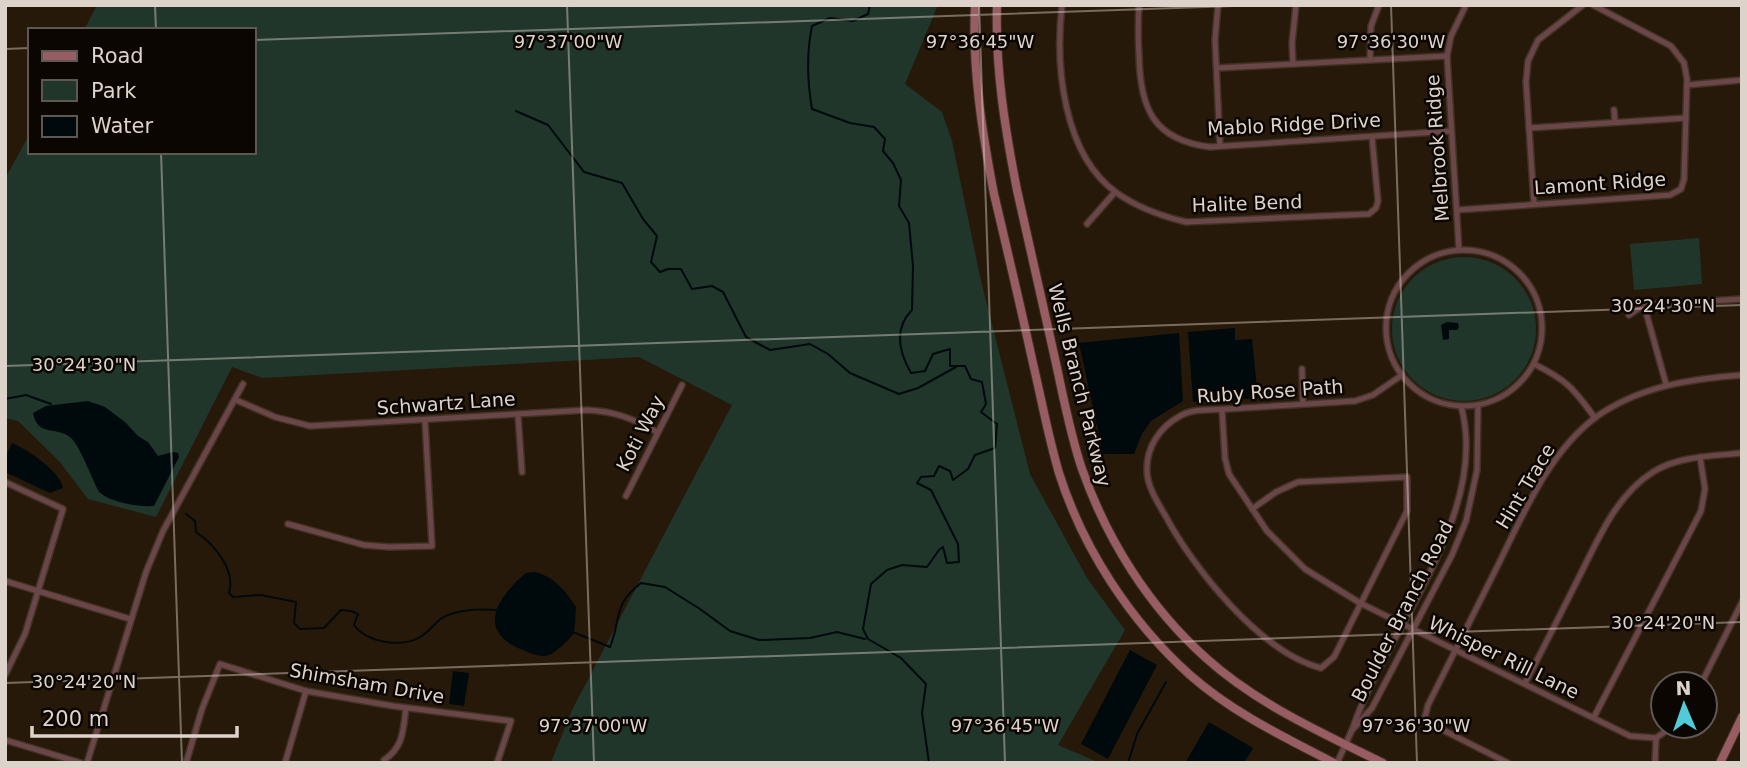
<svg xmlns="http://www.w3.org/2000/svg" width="1747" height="768" font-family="'DejaVu Sans',sans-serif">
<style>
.green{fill:#20362b}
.water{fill:#00090c}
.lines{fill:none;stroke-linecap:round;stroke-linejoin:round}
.stream{stroke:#00090c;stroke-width:2}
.street-casing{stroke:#403324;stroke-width:8}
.secondary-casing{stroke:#403324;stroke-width:10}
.street{stroke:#6b4649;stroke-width:5}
.secondary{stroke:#975d62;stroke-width:8}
.ticks{fill:none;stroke:#ddd3ca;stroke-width:2;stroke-opacity:0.45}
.labels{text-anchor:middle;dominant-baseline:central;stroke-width:5;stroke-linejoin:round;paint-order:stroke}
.street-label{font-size:19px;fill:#ddd3ca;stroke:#0b0602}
.ticks-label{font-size:18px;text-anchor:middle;fill:#ddd3ca;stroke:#0b0602;stroke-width:5;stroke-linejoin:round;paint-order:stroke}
</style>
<rect width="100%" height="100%" fill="#271909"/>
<g class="green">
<path d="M97 5H938L905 84 942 112 952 141 981 281 1030 474 1087 578 1125 630 1058 745 1100 763 551 762 573 708 732 405 639 357 262 378 232 367 156 517 88 499 59 461 18 421 5 418V179L30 133V152H254V30H84Z"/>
<path d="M1699 238 1702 284 1634 290 1630 244Z"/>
<circle cx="1464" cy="329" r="72"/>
</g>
<g class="water">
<path d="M1447 322 1458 323 1459 327 1457 330H1449V339L1443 340 1441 325Z"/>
<path d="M1235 328V340L1252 339 1258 398 1193 402 1188 332Z"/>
<path d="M1179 333 1183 401 1151 421 1142 434 1134 454H1103L1079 343Z"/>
<path d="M88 401 105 407 125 422 138 436 148 442 158 456 173 452 178 453 179 457 154 506C138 507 112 503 99 492 92 479 80 446 71 438 56 425 38 438 33 413L46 406Z"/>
<path d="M12 443C28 450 59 470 63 488L50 493 5 472V458Z"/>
<path d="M536 572C555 578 565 590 576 607 575 615 576 626 573 634 570 639 555 653 549 655 540 658 530 653 523 650 475 632 497 597 526 573Z"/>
<path d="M1130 650 1157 665 1108 759 1081 744Z"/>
<path d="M453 671 469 673 464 706 449 704Z"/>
<path d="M1209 722 1253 748 1244 763H1185Z"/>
</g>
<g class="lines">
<g class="stream">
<path d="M870 5 868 14 853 21 830 18 812 26C806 55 807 80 812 109L850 123 874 127 885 139 883 151 893 163 901 180 899 206 909 223 913 266 912 310C893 329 899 352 911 373L925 371 933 354 950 349V366H965L971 379 982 382 986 404 981 412 997 424 995 448 975 455 968 469 953 480 950 471 939 466 934 476 921 477 917 483 931 490 958 544 959 562 947 563 943 547 939 550 927 567 902 565 887 570 871 584 863 629 868 639 901 658 926 684 922 713 929 763"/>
<path d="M516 111 548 125 584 172 622 183 643 219 657 236 651 262 660 272 668 269H681L692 289 712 286 723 292 746 337 770 350 810 344 828 354 850 373 899 394 918 388 956 367"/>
<path d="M5 399 26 395 51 404"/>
<path d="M186 514 195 521 196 532C214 544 236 570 229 593L233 597 261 595 296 602 294 623 300 629 324 628 341 610 351 611 358 614 354 625C366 643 405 649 423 635 432 629 438 618 448 615 464 609 481 609 497 610"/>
<path d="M573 632 610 647C622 617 612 606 641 583L665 587 700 609 730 631 759 640 810 638 837 632 865 639"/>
<path d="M1128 763 1137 734 1166 682"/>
</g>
<g class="street-casing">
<g id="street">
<path d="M1062 5C1055 66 1063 155 1117 193 1138 208 1161 216 1186 222L1369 214 1376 208 1378 201 1372 137"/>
<path d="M1139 5C1138 22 1138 38 1139 55 1140 108 1153 140 1210 147L1451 131"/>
<path d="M1218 5 1215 40 1220 146"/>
<path d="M1370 60 1371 26 1379 5"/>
<path d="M1293 64 1292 43 1296 5"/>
<path d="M1217 68 1447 56"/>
<path d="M1687 85 1742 80"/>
<path d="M1614 110 1615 122"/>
<path d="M1529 128 1686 118"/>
<path d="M1534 204 1526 82 1528 61 1538 40 1583 5"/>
<path d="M1457 210 1670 195 1681 189 1684 179 1687 79 1684 63 1671 46 1593 5"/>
<path d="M1087 224 1115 192"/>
<circle cx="1464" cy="328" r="78"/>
<path d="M1459 250 1447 56 1451 36 1466 5"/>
<path d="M1644 305 1666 384"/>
<path d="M1629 315 1644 305 1742 299"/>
<path d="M1534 364C1567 380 1574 389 1595 418"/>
<path d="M1302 369 1303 404"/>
<path d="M236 400 275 417 310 426 587 410C614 411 634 419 657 432"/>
<path d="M1461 406C1491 514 1385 632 1352 730L1372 708 1452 555 1466 521 1477 470 1478 405"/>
<path d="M1222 410 1225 458 1229 474 1267 531 1305 569 1360 603 1630 736 1656 738 1673 726"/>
<path d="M518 415 522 472"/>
<path d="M5 482 63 509 25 634 5 675"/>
<path d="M626 496 682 385"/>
<path d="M1252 509 1276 492 1298 482 1407 477V511L1334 657 1321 668C1261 653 1193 568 1165 515 1158 503 1147 486 1147 471 1146 447 1160 427 1180 416 1193 408 1213 410 1227 409 1270 406 1312 404 1355 401L1373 395 1402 375"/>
<path d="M288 524 364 545 389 547 432 546 425 421"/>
<path d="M5 581 130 619"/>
<path d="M1525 683C1542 651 1558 619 1574 587 1595 547 1613 497 1653 472 1678 456 1713 456 1742 453"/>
<path d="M1701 684 1742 602"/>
<path d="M1594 717 1701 511 1705 489 1700 457"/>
<path d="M5 740 81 763"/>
<path d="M384 760C404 747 403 729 406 708"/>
<path d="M87 763 146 572 163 531 243 384"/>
<path d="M186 763 202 709 220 664 306 691 393 706 511 721 497 763"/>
<path d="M285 763 306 691"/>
<path d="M1337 763 1352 730"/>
<path d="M1508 763 1433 725 1425 717 1428 705C1451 659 1474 613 1497 567 1523 515 1548 453 1596 417 1640 386 1690 379 1742 375"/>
<path d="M1655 763 1656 738"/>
</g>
</g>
<g class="secondary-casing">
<g id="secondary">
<path d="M975 5C972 68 982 132 994 194 1007 249 1020 304 1032 359 1041 397 1048 436 1059 473 1083 549 1131 622 1190 675 1233 713 1284 737 1334 763"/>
<path d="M997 5C995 67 1005 129 1017 190 1029 243 1041 297 1053 350 1062 389 1069 431 1082 469 1107 540 1149 607 1206 658 1257 704 1322 733 1383 763"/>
<path d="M1720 763 1742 717"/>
</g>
</g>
<use href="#street" class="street"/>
<use href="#secondary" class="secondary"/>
</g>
<path class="ticks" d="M155 5 156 30M567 5 594 763M979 5 1005 763M1391 5 1417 763M254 40 1263 5M5 49 30 48M161 152 182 763M5 366 1742 305M5 683 1742 622"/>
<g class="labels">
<g class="street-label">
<text transform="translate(1294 124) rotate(-3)">Mablo Ridge Drive</text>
<text transform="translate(1437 148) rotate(-94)">Melbrook Ridge</text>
<text transform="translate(1600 183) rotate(-4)">Lamont Ridge</text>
<text transform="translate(1247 203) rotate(-2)">Halite Bend</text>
<text transform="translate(1080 385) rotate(76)">Wells Branch Parkway</text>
<text transform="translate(1270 391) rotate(-4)">Ruby Rose Path</text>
<text transform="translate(446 403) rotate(-4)">Schwartz Lane</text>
<text transform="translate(640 433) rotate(-63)">Koti Way</text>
<text transform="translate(1525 486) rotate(-59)">Hint Trace</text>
<text transform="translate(1402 611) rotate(-63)">Boulder Branch Road</text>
<text transform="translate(1504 657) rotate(26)">Whisper Rill Lane</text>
<text transform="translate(367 683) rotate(10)">Shimsham Drive</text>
</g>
</g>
<g class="ticks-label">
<text x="568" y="48">97°37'00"W</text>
<text x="980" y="48">97°36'45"W</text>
<text x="1391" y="48">97°36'30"W</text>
<text x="1663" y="312">30°24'30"N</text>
<text x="84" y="371">30°24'30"N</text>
<text x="1663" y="629">30°24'20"N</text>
<text x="84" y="688">30°24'20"N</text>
<text x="593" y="732">97°37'00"W</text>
<text x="1005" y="732">97°36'45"W</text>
<text x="1416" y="732">97°36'30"W</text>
</g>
<rect width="1747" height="768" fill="none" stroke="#ddd3ca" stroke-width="14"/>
<rect x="28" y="28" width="228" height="126" fill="#0b0602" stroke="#5f5852" stroke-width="2"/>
<rect x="42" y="51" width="35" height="10" fill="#975d62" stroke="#5f5852" stroke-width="2"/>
<text x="91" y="63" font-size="21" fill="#ddd3ca">Road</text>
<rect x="42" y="80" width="35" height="21" fill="#20362b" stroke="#5f5852" stroke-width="2"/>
<text x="91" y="98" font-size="21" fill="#ddd3ca">Park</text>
<rect x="42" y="116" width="35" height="21" fill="#00090c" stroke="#5f5852" stroke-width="2"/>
<text x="91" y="133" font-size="21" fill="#ddd3ca">Water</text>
<g transform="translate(1684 705) rotate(358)"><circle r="33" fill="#0b0602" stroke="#5f5852" stroke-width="2"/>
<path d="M0-5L12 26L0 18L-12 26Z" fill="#52cbd8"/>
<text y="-10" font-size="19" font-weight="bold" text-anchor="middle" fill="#ddd3ca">N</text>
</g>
<path d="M32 726v10h205v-10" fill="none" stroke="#ddd3ca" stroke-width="3.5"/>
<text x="42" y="726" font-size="21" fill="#ddd3ca" stroke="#0b0602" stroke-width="5" paint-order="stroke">200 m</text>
</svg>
